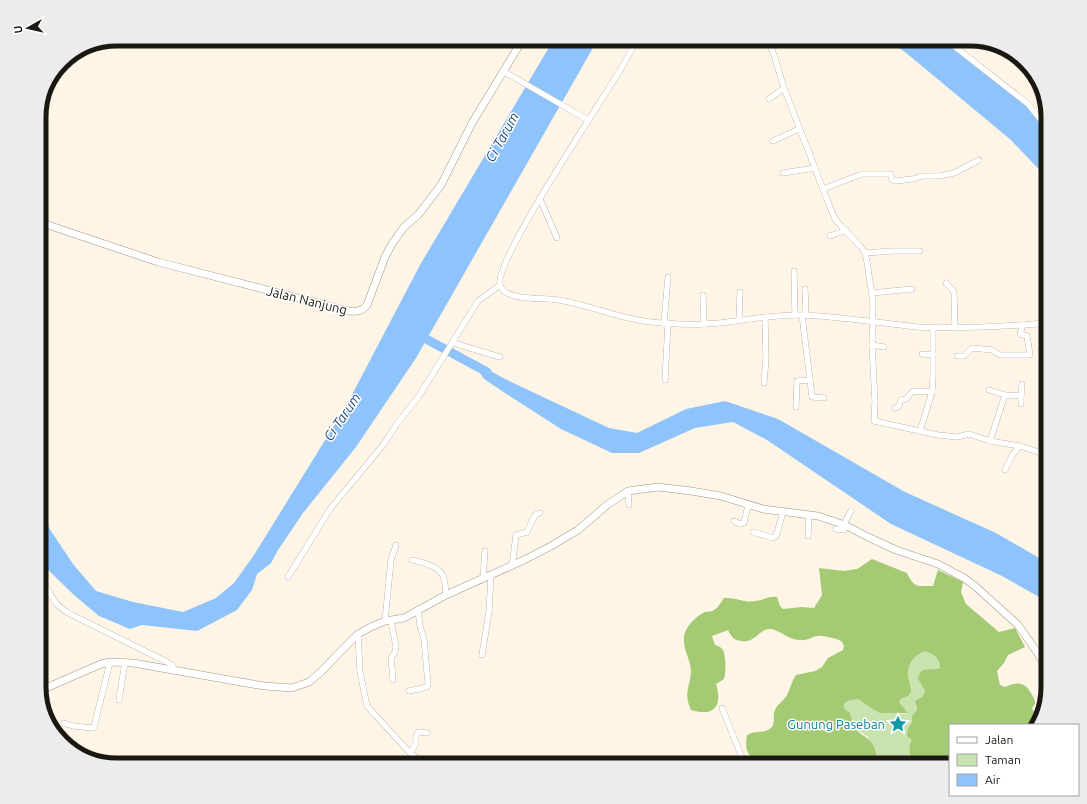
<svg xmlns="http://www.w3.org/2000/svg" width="1087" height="804" font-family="Ubuntu,sans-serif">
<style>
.green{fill:#c9e3ae}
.forest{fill:#a4cb74}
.water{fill:#8fc3fc}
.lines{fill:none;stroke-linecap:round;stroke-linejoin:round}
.river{stroke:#8fc3fc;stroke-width:9}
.minor-casing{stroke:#a19685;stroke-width:6}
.tertiary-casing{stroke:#a19685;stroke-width:8}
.secondary-casing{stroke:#a19685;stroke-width:8}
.minor{stroke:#fff;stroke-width:5.5}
.tertiary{stroke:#fff;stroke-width:7}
.secondary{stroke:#fff;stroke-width:7}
.labels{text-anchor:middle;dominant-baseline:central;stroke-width:3;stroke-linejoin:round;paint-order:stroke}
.street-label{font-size:13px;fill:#1b1711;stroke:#fff}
.culture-label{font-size:13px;fill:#0d838f;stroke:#fff;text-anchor:end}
.water-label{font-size:14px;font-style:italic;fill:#1e4c79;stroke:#fff}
.rim{fill:none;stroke:#1b1711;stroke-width:5}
</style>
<rect width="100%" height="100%" fill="#fef5e6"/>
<path class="green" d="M925 651C934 655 939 658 940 668L936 670 927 669 918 679 925 691 923 696 919 698 915 706 917 710C912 716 912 721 908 728 911 740 909 752 912 765H874L873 763 876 759 868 737 856 729 851 721 850 713 844 708V704L848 701 858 699 868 706 885 713 894 712 903 714 908 713 899 702 902 698C919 695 907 683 908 672 908 668 910 664 913 660 916 655 918 653 925 651Z"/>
<path class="forest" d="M872 559 907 573C914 588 917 586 933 586L938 570 963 582 961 592 966 604 999 632 1015 628 1025 647 1008 655 1004 663 997 671 1000 685 1005 687C1022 679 1028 685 1035 701V704L1032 708 1037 718 1035 725H950V765H912C910 756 908 748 911 740L907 736 908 728 912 721V716L917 710 915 701 923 696 925 691 918 679C921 664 930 672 940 668 939 657 934 655 925 651 915 654 907 665 908 675 909 686 917 695 902 698L899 702 908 713H880L868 706 858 699 848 701 844 704V708L850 713C851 718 852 723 855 728 862 738 872 736 876 753 877 757 874 761 874 765H755C754 759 752 759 749 754 745 749 746 741 747 735 754 730 764 734 771 728 776 723 772 716 775 710 777 705 782 702 785 698 790 691 791 682 796 675L815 671 822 667 828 658 843 650 844 646C843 644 843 643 841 641 838 639 821 635 817 636 811 637 808 641 799 640 789 640 781 631 771 629 759 628 755 644 741 641 733 640 731 636 728 630L712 636 715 645C718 646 721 647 723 650 726 656 726 672 724 679L716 684C723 706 714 717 691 710 683 693 690 688 691 671 691 661 683 650 684 638 684 628 696 616 705 612 708 611 712 612 714 610 718 608 721 602 724 598 734 597 746 603 755 601 764 600 768 596 777 597L780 606 783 609 802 607 814 608 822 595 819 568 844 571 857 569Z"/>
<g class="water">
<path d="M554 39H598L416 358 356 447 303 513 278 550 271 563 257 574 252 590 237 610 197 631 142 625 130 629 99 616 74 595 39 561V500L49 528 73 564 96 591 133 602 183 612 216 598 234 583 254 555 345 408 420 265Z"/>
<path d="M885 39H942L952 46 974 65 1010 92 1029 108 1048 133V179L1011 140 905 52Z"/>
<path d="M480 365 505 379 609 428 637 433 686 409 725 401 778 419 905 492 996 533 1048 563V602L1002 576 891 524 767 440 733 422 695 428 639 453H612L561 429 508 395 484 379 476 367Z"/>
</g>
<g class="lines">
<path class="river" d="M417 334 487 372"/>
<g class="minor-casing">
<g id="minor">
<path d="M637 39C631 50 626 61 619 72 601 102 494 261 500 285 505 302 544 297 559 300 593 306 626 321 661 323 675 324 690 325 704 324 736 323 768 314 800 315 839 316 878 323 917 327 939 329 960 327 981 327 1003 326 1026 325 1048 323"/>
<path d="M767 39 774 55 784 88 830 207 835 219 841 226 861 247 865 253 867 262 873 303 872 345 875 402 874 421 938 435 957 437 969 434 990 441 1020 446 1048 455"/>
<path d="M945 39 1028 104 1048 129"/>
<path d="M503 71 588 120"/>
<path d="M769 99 784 88"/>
<path d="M773 141 799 129"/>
<path d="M783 173 815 168"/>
<path d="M823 189 862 174H890L891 175 892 180 895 181 913 179 922 176H939L954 173 979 160"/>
<path d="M540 199 557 238"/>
<path d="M830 236 846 230"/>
<path d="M865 253 892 251H920"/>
<path d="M794 271 795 315"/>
<path d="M946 283 953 290 954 293 955 328"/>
<path d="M1042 286 1046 323"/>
<path d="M805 289 806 315"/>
<path d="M872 293 912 289"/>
<path d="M703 295 704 324"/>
<path d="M739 320 740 292"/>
<path d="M664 323 668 277"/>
<path d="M453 343 500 357"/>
<path d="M872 345 884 347"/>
<path d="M922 354 933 355"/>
<path d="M957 356H964L972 348 992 350 1000 355H1030L1027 336 1020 334 1023 325"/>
<path d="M665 380 668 323"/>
<path d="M810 380 812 397 824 398"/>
<path d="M764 383 766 359 765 317"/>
<path d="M989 390 1005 395"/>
<path d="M1021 396 1022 384"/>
<path d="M796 407 797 381 810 380 802 315"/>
<path d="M895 408 899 406 901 400 906 399 913 391 932 392"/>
<path d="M920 431 932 392 933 377V328"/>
<path d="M990 441 1005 395 1021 396V404"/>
<path d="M1005 470 1013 454 1020 446"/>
<path d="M628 491 629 505"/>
<path d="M734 521 740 524 744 523 748 505"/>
<path d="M836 529 844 530 846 520 851 511"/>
<path d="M753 532 773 538 776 536 783 512"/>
<path d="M808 536 809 515"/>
<path d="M412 560C422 562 439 566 443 576 446 582 445 590 446 595"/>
<path d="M512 566 516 535 527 532 535 515 540 513"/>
<path d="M288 577 330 509 384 444 396 425 419 396 478 301 500 285"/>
<path d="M39 578C47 586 50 595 56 603 61 609 67 612 72 615L167 662 172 665 175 671"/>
<path d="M483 579 485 551"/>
<path d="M385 621 391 560 396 545"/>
<path d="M391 621 396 647 395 652 391 658 393 680"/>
<path d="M358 634 360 672 367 706 410 753 426 765"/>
<path d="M482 655 489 612 491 575"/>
<path d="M409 691 427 687 428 684 424 639 420 626 418 610"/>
<path d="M119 700 125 662"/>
<path d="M722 708 745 765"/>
<path d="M64 723 73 726 93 728 94 727 110 662"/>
<path d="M410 753 416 743V736L418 732 427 733"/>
</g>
</g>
<g class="tertiary-casing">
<path id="tertiary" d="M39 691 101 664 110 662 133 663 264 686 292 688 309 682 321 672 338 654 358 634 371 627 385 621 404 618 446 595 524 560 551 546 578 530 607 505 628 491 658 487 691 491 721 496 763 509 818 516 845 525 868 537 896 550 938 564 964 578 975 586 1018 625 1037 652 1048 671"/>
</g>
<g class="secondary-casing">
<path id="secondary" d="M39 222 158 262 349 311C357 312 362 311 367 305L385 257 392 244 404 227 418 215 441 185 472 123 523 39"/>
</g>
<use href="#minor" class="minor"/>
<use href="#tertiary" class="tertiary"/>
<use href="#secondary" class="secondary"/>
</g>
<defs>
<g id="sight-bare" transform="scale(1.38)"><path d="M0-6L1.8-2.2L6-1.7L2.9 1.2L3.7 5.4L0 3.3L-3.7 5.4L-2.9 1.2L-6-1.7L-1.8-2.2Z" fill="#0f9aa8" stroke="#fff" stroke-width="2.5" paint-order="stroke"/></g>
</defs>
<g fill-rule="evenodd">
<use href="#sight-bare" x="898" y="724"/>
</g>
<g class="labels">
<g class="street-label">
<text transform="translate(307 300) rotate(14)">Jalan Nanjung</text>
</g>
<g class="culture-label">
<text x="885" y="724">Gunung Paseban</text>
</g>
<g class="water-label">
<text transform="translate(502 137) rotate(-61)">Ci Tarum</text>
<text transform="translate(342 417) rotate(-56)">Ci Tarum</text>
</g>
</g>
<path d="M0 0H1087V804H0ZM117 46H970A71 71 0 0 1 1041 117V687A71 71 0 0 1 970 758H117A71 71 0 0 1 46 687V117A71 71 0 0 1 117 46Z" fill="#edecec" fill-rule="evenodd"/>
<path class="rim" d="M117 46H970A71 71 0 0 1 1041 117V687A71 71 0 0 1 970 758H117A71 71 0 0 1 46 687V117A71 71 0 0 1 117 46Z"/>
<rect x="949" y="724" width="130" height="72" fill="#ffffff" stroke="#a4a2a0"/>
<rect x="957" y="737" width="20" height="6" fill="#ffffff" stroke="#a4a2a0"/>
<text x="985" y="744" font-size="12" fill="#1b1711">Jalan</text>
<rect x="957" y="754" width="20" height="12" fill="#c9e3ae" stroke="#a4a2a0"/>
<text x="985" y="764" font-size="12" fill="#1b1711">Taman</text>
<rect x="957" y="774" width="20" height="12" fill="#8fc3fc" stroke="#a4a2a0"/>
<text x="985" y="784" font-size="12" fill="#1b1711">Air</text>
<g transform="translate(28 28) rotate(262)" stroke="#ffffff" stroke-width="3" paint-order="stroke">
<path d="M0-3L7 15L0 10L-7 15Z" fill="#1b1711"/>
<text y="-6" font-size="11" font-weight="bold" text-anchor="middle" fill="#1b1711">U</text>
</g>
</svg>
